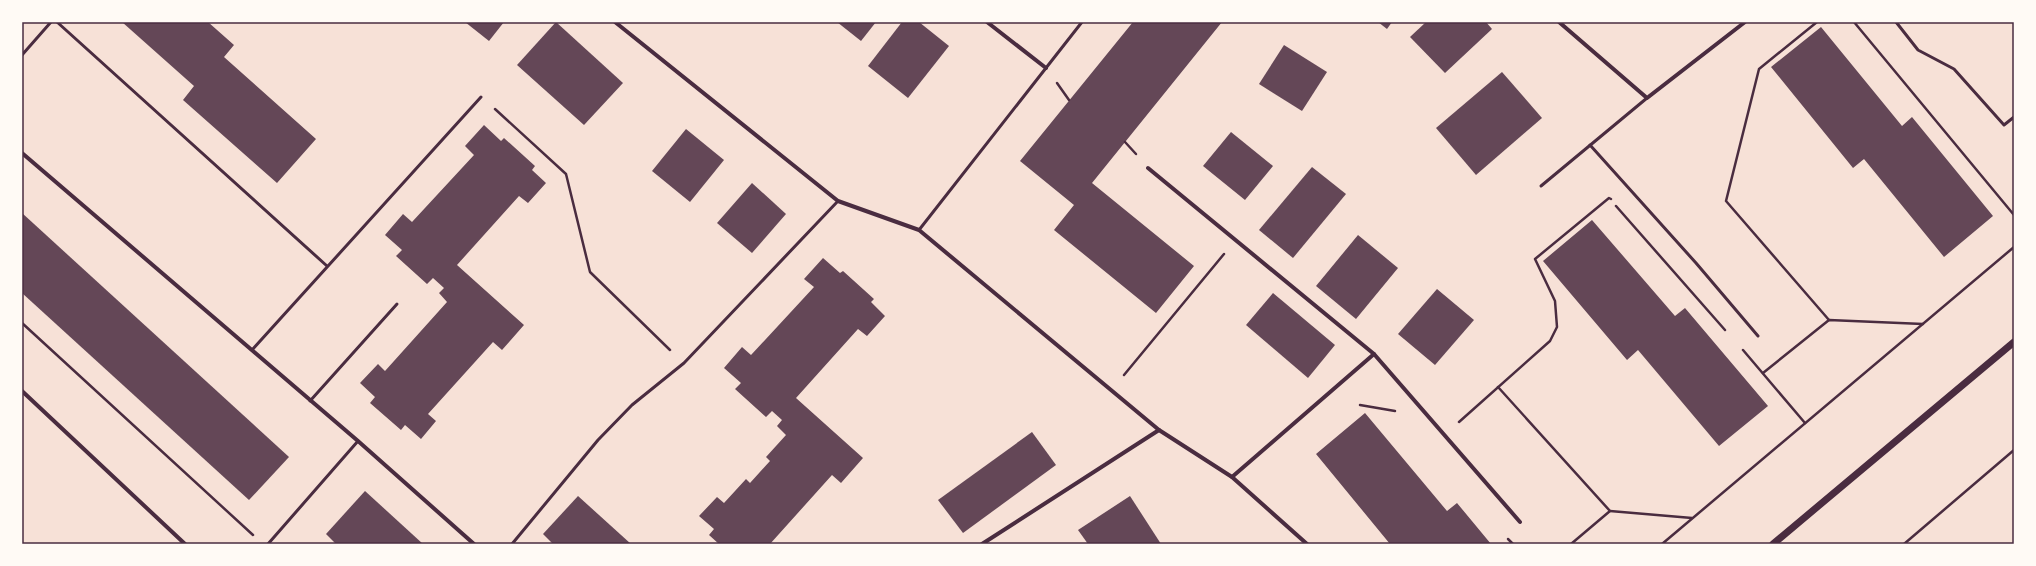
<svg xmlns="http://www.w3.org/2000/svg" width="2036" height="566" font-family="'PT Sans',sans-serif">
<style>
.building{fill:#644757}
.lines{fill:none;stroke-linecap:round;stroke-linejoin:round}
.path{stroke:#4a2c40;stroke-width:2.5}
.service{stroke:#4a2c40;stroke-width:3}
.minor{stroke:#4a2c40;stroke-width:4}
.tertiary{stroke:#4a2c40;stroke-width:7}
.neatline{fill:none;stroke:#4a2c40;stroke-width:1.5}
</style>
<rect width="100%" height="100%" fill="#f7e1d7"/>
<g class="building">
<path d="M122 22H208L234 45 224 57 316 139 277 183 183 100 194 86Z"/>
<path d="M465 22H504L489 41Z"/>
<path d="M556 22 623 83 584 125 517 65Z"/>
<path d="M837 22H876L861 41Z"/>
<path d="M902 22H919L949 46 908 98 868 66Z"/>
<path d="M1133 22H1222L1092 183 1194 266 1156 313 1054 230 1074 205 1020 161Z"/>
<path d="M1378 22H1392L1387 29Z"/>
<path d="M1426 22H1486L1492 29 1445 73 1410 37Z"/>
<path d="M1821 27 1902 126 1912 117 1993 216 1944 257 1864 159 1853 168 1771 67Z"/>
<path d="M1284 45 1327 72 1302 111 1259 84Z"/>
<path d="M1502 72 1542 118 1476 175 1436 128Z"/>
<path d="M484 125 501 141 504 138 535 166 532 170 546 183 528 203 519 196 457 265 524 325 502 350 493 342 428 414 436 421 421 439 405 425 401 430 370 403 375 397 360 383 378 364 385 371 447 302 439 293 444 288 433 278 427 284 396 256 402 250 385 235 403 214 412 222 474 155 465 146Z"/>
<path d="M686 129 724 160 690 202 652 171Z"/>
<path d="M1231 132 1273 166 1245 200 1203 166Z"/>
<path d="M1312 167 1346 194 1293 258 1259 230Z"/>
<path d="M752 183 786 214 752 253 717 223Z"/>
<path d="M22 213 289 457 249 500 22 293Z"/>
<path d="M1592 220 1675 316 1685 308 1768 406 1719 446 1638 350 1627 360 1543 261Z"/>
<path d="M1358 235 1398 268 1356 319 1316 286Z"/>
<path d="M823 258 840 273 843 271 874 299 871 302 885 316 867 336 858 329 796 398 863 458 841 483 832 475 770 544H719L709 535 714 529 699 516 717 497 724 503 746 479 750 483 770 461 766 457 786 435 777 426 782 420 772 411 766 417 735 389 741 383 724 368 742 347 751 355 814 287 804 279Z"/>
<path d="M1437 289 1474 320 1435 365 1398 334Z"/>
<path d="M1273 293 1335 345 1308 378 1246 325Z"/>
<path d="M1365 413 1447 511 1457 503 1491 544H1390L1316 454Z"/>
<path d="M1032 432 1056 465 963 533 938 500Z"/>
<path d="M365 491 423 544H336L326 534Z"/>
<path d="M578 496 631 544H553L543 534Z"/>
<path d="M1130 496 1161 544H1088L1078 530Z"/>
</g>
<g class="lines">
<g class="path">
<path d="M1817 22 1759 69 1726 201 1829 320"/>
<path d="M1854 22 2014 215"/>
<path d="M1057 83 1069 100"/>
<path d="M495 109 566 174 590 272 670 350"/>
<path d="M1125 142 1136 154"/>
<path d="M1616 206 1725 330"/>
<path d="M22 323 253 535"/>
<path d="M1743 350 1805 423"/>
<path d="M1763 373 1829 320 1923 324"/>
<path d="M1124 375 1224 254"/>
<path d="M1498 387 1610 511 1571 544"/>
<path d="M1360 405 1395 411"/>
<path d="M1459 422 1550 341 1557 327 1555 301 1535 259 1609 198 1611 199"/>
<path d="M1610 511 1692 518"/>
<path d="M1508 539 1513 544"/>
<path d="M1662 544 2014 247"/>
<path d="M1904 544 2014 450"/>
</g>
<g class="service">
<path d="M57 22 327 266"/>
<path d="M1896 22 1918 50 1954 69 2004 125 2014 117"/>
<path d="M22 55 51 22"/>
<path d="M1590 145 1696 263 1758 336"/>
<path d="M1541 186 1647 98"/>
<path d="M919 230 1082 22"/>
<path d="M252 350 481 97"/>
<path d="M310 401 397 304"/>
<path d="M268 544 358 441"/>
<path d="M512 544 598 440 632 405 684 363 838 201"/>
</g>
<g class="minor">
<path d="M615 22 838 201 919 230 1159 430 1232 477 1307 544"/>
<path d="M987 22 1046 68"/>
<path d="M1559 22 1647 98 1745 22"/>
<path d="M22 153 358 441 474 544"/>
<path d="M1148 168 1374 354 1520 522"/>
<path d="M22 391 185 544"/>
<path d="M1232 477 1374 354"/>
<path d="M982 544 1159 430"/>
</g>
<path class="tertiary" d="M1773 544 2014 342"/>
</g>
<rect width="2036" height="566" fill="none" stroke="#fffaf5" stroke-width="46"/>
<rect x="23" y="23" width="1990" height="520" class="neatline"/>
</svg>
